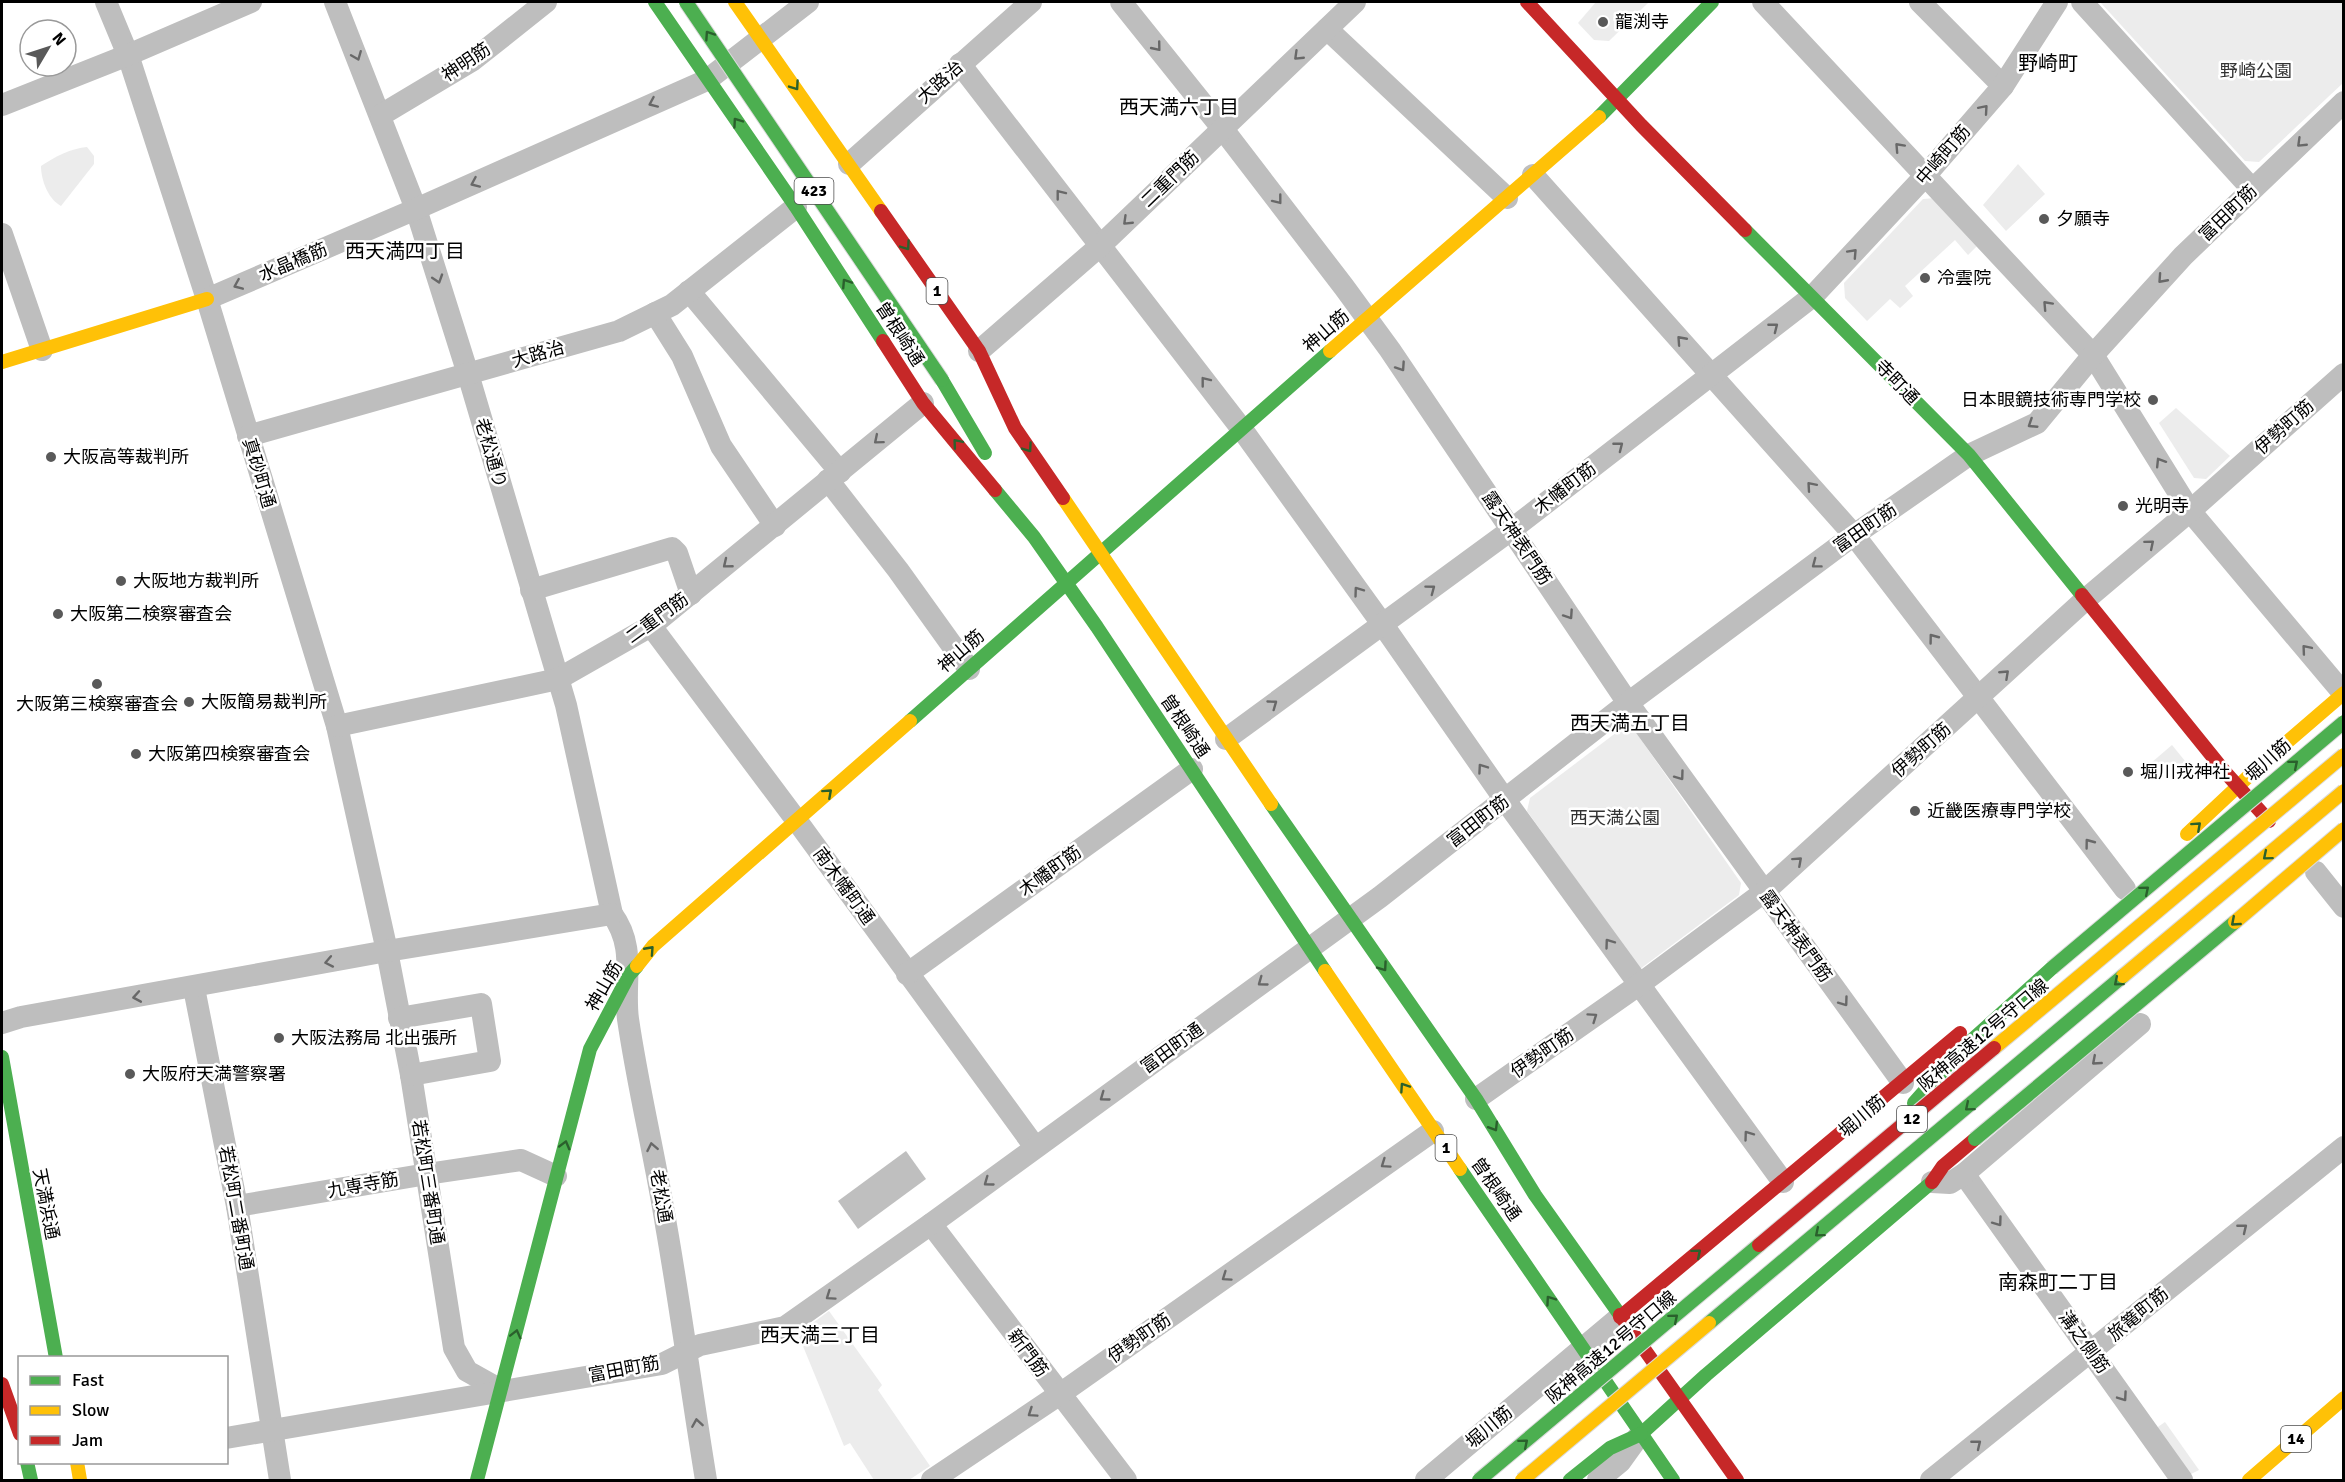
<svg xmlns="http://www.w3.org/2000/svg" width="2345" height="1482" font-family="Signika,'Noto Sans JP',sans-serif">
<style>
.green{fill:#ececec}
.water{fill:#bfbfbf}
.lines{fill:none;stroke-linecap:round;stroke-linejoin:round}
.street{stroke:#bebebe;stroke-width:22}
.fast{stroke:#4caf50;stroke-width:14}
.slow{stroke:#ffc107;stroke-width:14}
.jam{stroke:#c62828;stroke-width:14}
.fast-bridge-casing{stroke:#dbdbdb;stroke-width:16;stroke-linecap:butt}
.slow-bridge-casing{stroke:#dbdbdb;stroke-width:16;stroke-linecap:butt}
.jam-bridge-casing{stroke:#dbdbdb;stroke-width:16;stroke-linecap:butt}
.fast-bridge{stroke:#4caf50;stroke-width:14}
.slow-bridge{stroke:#ffc107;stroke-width:14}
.jam-bridge{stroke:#c62828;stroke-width:14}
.oneway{stroke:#2a602c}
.oneway2{stroke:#686868}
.poi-dot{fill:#595959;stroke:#fff;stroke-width:2}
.labels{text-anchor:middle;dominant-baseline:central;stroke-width:5;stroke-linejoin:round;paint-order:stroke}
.shield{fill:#fff;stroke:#4c4c4c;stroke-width:1.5}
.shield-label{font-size:16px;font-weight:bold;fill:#000}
.poi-label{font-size:18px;fill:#000;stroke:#fff;text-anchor:start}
.street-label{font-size:18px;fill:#000;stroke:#fff}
.park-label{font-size:18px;fill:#333;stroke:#fff}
.neighbourhood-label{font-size:20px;fill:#000;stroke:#fff}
</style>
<rect width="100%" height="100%" fill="#fff"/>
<g class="green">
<path d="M1596 2H1649L1609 41 1594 40 1578 23Z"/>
<path d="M2100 2H2343V83L2259 162 2245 161Z"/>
<path d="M87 147 94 156V164L61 206C48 199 41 180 41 166 54 157 72 148 87 147Z"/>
<path d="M2018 164 2045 194 2006 231 1983 205Z"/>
<path d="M1936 198 1979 244 1968 255 1955 240 1905 286 1913 296 1900 308 1890 299 1867 321 1845 298 1844 283 1923 199Z"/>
<path d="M2176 408 2230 456 2206 479 2194 478 2159 423Z"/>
<path d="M1621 729 1635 731 1741 883 1739 895 1640 969 1527 811 1530 798Z"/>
<path d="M2172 745 2185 761 2165 777 2162 776 2151 763Z"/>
<path d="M829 1311 882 1385 878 1390 930 1466 909 1480H874L850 1443 844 1446 798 1334Z"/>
<path d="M2165 1422 2199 1470 2189 1475 2155 1429Z"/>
</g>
<path class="water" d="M906 1151 926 1179 858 1229 838 1201Z"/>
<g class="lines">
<g class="street">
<path d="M106 2 128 55 207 299 337 726 387 951 411 1075 454 1348 467 1371 501 1390"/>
<path d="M335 2 416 209 468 374 566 705 612 914C637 948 623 981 628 1019 638 1088 655 1156 666 1225 681 1310 692 1395 706 1480"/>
<path d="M1121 2 1222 128 1344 287 1390 350 1628 703 1903 1083"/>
<path d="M1763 2 2093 355 2190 511 2343 693"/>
<path d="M1920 2 2003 86"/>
<path d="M2082 2 2252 189"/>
<path d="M1327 29 1507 198"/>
<path d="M960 64 1241 428 1383 625 1505 800 1783 1182"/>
<path d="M2 105 128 55 251 2"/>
<path d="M381 115 473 60 546 2"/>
<path d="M849 164 1031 2"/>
<path d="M1533 175 1854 535 2125 889"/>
<path d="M2 234 42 350"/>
<path d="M689 291 840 472"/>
<path d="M207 299 416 209 707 80 808 2"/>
<path d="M655 313 682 356 721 446 775 526"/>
<path d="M979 351 1100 246 1355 2"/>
<path d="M248 436 619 331 672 305 796 207"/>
<path d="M828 480 898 570 969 669"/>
<path d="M531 590 672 548 677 553 691 594"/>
<path d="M651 626 797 821 1035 1147"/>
<path d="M337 726 558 679 651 626 923 403"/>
<path d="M1226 739 1511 530 1813 296 1925 176 2003 86 2057 2"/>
<path d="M2316 872 2344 907"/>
<path d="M907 974 1192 769"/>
<path d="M194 988 237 1206 280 1480"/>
<path d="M399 1018 481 1004 490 1061 411 1075"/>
<path d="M2 1023 21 1017 387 951 612 914"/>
<path d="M1476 1099 1640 984 1764 892 2086 599 2190 511 2344 374"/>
<path d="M1964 1174 2182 1480"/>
<path d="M1932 1182 1950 1183 1964 1174 2140 1024"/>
<path d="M237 1206 427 1174 521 1160 556 1176"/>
<path d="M931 1224 1126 1480"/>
<path d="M226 1438 662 1364 700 1345 785 1327 931 1224 1380 897 1628 703 1854 535 1969 455 2037 423 2093 355 2183 256 2344 102"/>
<path d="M932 1480 1060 1394 1433 1131"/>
<path d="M1426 1480 1620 1317"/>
<path d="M1598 1480 1620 1462 1638 1437"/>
<path d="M1931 1480 2344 1147"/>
</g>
<g class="fast">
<path d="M655 2 796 207 883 341"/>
<path d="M1599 117 1712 2"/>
<path d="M1745 230 1969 455 2082 595"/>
<path d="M942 380 985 453"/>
<path d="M995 490 1034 537 1097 627 1325 971"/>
<path d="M910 721 1330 351"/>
<path d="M1271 804 1476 1099 1535 1195 1620 1315"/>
<path d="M2 1057 56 1358"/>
<path d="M1914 1103 1962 1049 2052 968"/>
<path d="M1460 1169 1673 1480"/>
<path d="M1641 1434 1706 1375 1932 1182"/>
<path d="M27 1462 31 1480"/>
<path d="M477 1480 590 1049 629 975 637 966"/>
<path d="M1570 1480 1610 1448 1641 1434"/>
</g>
<g class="slow">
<path d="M735 2 881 211"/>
<path d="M1330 351 1599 117"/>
<path d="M2 362 207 299"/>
<path d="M1063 498 1271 804"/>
<path d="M2187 834 2265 761 2344 693"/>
<path d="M637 966 653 946 910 721"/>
<path d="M1325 971 1460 1169"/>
<path d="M77 1462 80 1480"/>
<path d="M2249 1480 2344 1398"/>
</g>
<g class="jam">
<path d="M1527 2 1641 125 1745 230"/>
<path d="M881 211 979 351 1015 428 1063 498"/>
<path d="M883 341 923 403 995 490"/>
<path d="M2082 595 2225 772 2269 821"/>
<path d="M1932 1182 1943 1166 1975 1139"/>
<path d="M1620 1315 1737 1480"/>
<path d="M1620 1317 1960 1033"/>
<path d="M2 1384 20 1434"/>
</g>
<g class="fast-bridge-casing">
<g id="fast-bridge">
<path d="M686 2 942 380"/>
<path d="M2052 968 2344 722"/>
<path d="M1975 1139 2235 922"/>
<path d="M1709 1323 2123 976"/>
<path d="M1479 1480 1759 1245"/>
</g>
</g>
<g class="slow-bridge-casing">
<g id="slow-bridge">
<path d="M2235 922 2344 829"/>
<path d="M2123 976 2344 791"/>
<path d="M1994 1048 2344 755"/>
<path d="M1522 1480 1709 1323"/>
</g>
</g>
<g class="jam-bridge-casing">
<path id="jam-bridge" d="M1759 1245 1994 1048"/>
</g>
<use href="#fast-bridge" class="fast-bridge"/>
<use href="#slow-bridge" class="slow-bridge"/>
<use href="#jam-bridge" class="jam-bridge"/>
</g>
<defs><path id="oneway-chevron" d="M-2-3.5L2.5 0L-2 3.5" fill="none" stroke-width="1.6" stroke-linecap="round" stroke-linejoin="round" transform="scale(1.5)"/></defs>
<g class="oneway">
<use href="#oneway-chevron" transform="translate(709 35) rotate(-124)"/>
<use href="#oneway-chevron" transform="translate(795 86) rotate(55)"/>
<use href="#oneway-chevron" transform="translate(737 122) rotate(-125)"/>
<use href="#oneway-chevron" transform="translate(906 246) rotate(55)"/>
<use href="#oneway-chevron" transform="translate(846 283) rotate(-123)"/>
<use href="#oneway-chevron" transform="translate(957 443) rotate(-130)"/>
<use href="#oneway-chevron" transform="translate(1028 448) rotate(55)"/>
<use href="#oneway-chevron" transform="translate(2294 764) rotate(-40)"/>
<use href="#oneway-chevron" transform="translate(828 793) rotate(-42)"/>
<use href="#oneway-chevron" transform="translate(2197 826) rotate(-42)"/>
<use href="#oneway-chevron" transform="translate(2267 856) rotate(140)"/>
<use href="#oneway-chevron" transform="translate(2145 890) rotate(-40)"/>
<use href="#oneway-chevron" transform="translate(2235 922) rotate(139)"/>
<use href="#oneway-chevron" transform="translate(650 950) rotate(-48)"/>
<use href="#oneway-chevron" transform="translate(1383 967) rotate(55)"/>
<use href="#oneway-chevron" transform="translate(2118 982) rotate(140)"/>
<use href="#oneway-chevron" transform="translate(1404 1087) rotate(-124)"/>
<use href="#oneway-chevron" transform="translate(1969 1107) rotate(140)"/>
<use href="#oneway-chevron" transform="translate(1494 1127) rotate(59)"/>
<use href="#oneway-chevron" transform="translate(565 1145) rotate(-75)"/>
<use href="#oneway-chevron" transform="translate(1819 1233) rotate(140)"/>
<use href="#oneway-chevron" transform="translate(1697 1253) rotate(-40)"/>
<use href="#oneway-chevron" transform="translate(1550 1300) rotate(-125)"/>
<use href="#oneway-chevron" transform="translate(1674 1318) rotate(-40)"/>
<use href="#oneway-chevron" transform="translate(516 1334) rotate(-76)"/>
<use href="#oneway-chevron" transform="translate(1524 1443) rotate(-40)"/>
</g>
<g class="oneway2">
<use href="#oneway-chevron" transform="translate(1157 47) rotate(51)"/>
<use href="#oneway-chevron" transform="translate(357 56) rotate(68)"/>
<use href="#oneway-chevron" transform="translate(1298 56) rotate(136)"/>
<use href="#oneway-chevron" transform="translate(653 103) rotate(156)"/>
<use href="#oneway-chevron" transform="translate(1984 109) rotate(-49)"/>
<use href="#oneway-chevron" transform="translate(2301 143) rotate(136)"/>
<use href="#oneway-chevron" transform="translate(1899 147) rotate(-133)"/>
<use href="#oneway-chevron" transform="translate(475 183) rotate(156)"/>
<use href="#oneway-chevron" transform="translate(1060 194) rotate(-128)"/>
<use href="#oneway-chevron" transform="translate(1278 200) rotate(52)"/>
<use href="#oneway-chevron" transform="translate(1127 221) rotate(136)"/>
<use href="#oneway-chevron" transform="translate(1853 253) rotate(-47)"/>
<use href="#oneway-chevron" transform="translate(438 279) rotate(72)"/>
<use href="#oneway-chevron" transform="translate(2162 279) rotate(132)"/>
<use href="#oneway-chevron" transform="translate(238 285) rotate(157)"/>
<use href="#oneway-chevron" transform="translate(2047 305) rotate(-133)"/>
<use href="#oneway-chevron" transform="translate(1774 327) rotate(-38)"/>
<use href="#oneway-chevron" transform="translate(1681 340) rotate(-132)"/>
<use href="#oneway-chevron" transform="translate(1401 367) rotate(56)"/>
<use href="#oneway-chevron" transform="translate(1205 381) rotate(-128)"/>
<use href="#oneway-chevron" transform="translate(2032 424) rotate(147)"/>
<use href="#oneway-chevron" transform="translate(878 440) rotate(140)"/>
<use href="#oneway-chevron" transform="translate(1619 446) rotate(-38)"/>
<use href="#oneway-chevron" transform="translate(2160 462) rotate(-122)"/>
<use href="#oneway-chevron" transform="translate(1811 486) rotate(-131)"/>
<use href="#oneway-chevron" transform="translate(2150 544) rotate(-40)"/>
<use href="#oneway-chevron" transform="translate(727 564) rotate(141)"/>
<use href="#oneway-chevron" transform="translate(1816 564) rotate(143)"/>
<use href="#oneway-chevron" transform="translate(1431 589) rotate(-37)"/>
<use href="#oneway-chevron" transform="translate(1358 591) rotate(-126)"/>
<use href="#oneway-chevron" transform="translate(1569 615) rotate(56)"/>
<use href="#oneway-chevron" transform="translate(1933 638) rotate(-127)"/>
<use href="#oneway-chevron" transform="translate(2306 649) rotate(-130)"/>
<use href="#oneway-chevron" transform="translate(2005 674) rotate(-43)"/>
<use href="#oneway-chevron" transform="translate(1273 704) rotate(-36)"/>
<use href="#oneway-chevron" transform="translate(1482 768) rotate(-125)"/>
<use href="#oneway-chevron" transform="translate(1680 776) rotate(54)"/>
<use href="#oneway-chevron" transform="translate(2089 843) rotate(-127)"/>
<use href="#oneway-chevron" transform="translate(1798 861) rotate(-42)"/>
<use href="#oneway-chevron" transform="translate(1609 943) rotate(-126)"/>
<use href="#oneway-chevron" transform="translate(329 962) rotate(169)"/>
<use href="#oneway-chevron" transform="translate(1262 982) rotate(144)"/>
<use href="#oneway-chevron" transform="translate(137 997) rotate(170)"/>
<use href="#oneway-chevron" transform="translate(1844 1002) rotate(54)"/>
<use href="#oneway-chevron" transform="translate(1593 1017) rotate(-35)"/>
<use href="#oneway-chevron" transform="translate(2096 1061) rotate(139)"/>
<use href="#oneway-chevron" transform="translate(1104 1097) rotate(144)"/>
<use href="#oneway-chevron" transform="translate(1748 1135) rotate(-126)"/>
<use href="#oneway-chevron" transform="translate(652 1147) rotate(-101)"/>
<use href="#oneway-chevron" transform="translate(1385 1164) rotate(145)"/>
<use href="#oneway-chevron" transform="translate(988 1182) rotate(144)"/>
<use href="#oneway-chevron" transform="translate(1998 1222) rotate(54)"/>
<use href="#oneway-chevron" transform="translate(2243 1228) rotate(-39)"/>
<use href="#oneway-chevron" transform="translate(1226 1277) rotate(145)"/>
<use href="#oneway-chevron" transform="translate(830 1296) rotate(145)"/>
<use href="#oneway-chevron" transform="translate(2123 1397) rotate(55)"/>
<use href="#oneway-chevron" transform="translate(1032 1413) rotate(146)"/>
<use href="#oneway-chevron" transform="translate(697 1423) rotate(-99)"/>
<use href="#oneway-chevron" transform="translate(1977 1444) rotate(-39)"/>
</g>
<g class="poi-dot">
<circle cx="1603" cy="22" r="6"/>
<circle cx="2044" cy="219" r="6"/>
<circle cx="1925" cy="278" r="6"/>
<circle cx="2153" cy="400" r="6"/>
<circle cx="51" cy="457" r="6"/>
<circle cx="2123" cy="506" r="6"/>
<circle cx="121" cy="581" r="6"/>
<circle cx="58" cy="614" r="6"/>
<circle cx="97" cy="684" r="6"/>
<circle cx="189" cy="702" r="6"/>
<circle cx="136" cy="754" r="6"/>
<circle cx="2128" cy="772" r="6"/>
<circle cx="1915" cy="811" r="6"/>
<circle cx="279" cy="1038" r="6"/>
<circle cx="130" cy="1074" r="6"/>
</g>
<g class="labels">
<g class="shield">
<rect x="794.5" y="178" width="39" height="26" rx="4.5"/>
<rect x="926.5" y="278" width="21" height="26" rx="4.5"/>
<rect x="1897" y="1106" width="30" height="26" rx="4.5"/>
<rect x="1435.5" y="1135" width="21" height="26" rx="4.5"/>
<rect x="2281" y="1426" width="30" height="26" rx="4.5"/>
</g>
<g class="shield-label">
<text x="814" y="191">423</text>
<text x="937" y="291">1</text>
<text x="1912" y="1119">12</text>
<text x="1446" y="1148">1</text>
<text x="2296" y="1439">14</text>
</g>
<g class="poi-label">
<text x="1615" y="22">龍渕寺</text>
<text x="2056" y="219">夕願寺</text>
<text x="1937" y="278">冷雲院</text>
<text x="2141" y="400" text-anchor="end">日本眼鏡技術専門学校</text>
<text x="63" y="457">大阪高等裁判所</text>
<text x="2135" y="506">光明寺</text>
<text x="133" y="581">大阪地方裁判所</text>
<text x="70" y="614">大阪第二検察審査会</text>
<text x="201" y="702">大阪簡易裁判所</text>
<text x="97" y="704" text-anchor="middle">大阪第三検察審査会</text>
<text x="148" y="754">大阪第四検察審査会</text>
<text x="2140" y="772">堀川戎神社</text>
<text x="1927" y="811">近畿医療専門学校</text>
<text x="291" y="1038">大阪法務局 北出張所</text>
<text x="142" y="1074">大阪府天満警察署</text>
</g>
<g class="street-label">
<text transform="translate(466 62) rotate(-34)">神明筋</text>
<text transform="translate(940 82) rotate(-42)">大路治</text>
<text transform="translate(1943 155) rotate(-49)">中崎町筋</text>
<text transform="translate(1170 179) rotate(-44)">二重門筋</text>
<text transform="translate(2228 213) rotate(-44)">富田町筋</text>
<text transform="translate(293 262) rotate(-23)">水晶橋筋</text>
<text transform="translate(1326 331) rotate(-41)">神山筋</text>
<text transform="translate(900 334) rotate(57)">曽根崎通</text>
<text transform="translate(538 354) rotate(-16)">大路治</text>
<text transform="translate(1897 382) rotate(46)">寺町通</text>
<text transform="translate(2284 427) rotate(-42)">伊勢町筋</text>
<text transform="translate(491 453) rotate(74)">老松通り</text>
<text transform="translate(259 473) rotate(73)">真砂町通</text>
<text transform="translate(1565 488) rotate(-38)">木幡町筋</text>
<text transform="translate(1865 528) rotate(-35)">富田町筋</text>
<text transform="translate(1517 538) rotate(56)">露天神表門筋</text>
<text transform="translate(657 618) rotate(-36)">二重門筋</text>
<text transform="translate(961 651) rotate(-41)">神山筋</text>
<text transform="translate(1185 726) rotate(56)">曽根崎通</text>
<text transform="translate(1921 750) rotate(-42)">伊勢町筋</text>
<text transform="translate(2268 760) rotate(-42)">堀川筋</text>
<text transform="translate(1478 821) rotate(-38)">富田町筋</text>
<text transform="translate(1050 871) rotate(-36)">木幡町筋</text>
<text transform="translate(844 886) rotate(54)">南木幡町通</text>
<text transform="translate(1796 936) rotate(54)">露天神表門筋</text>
<text transform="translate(604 986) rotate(-60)">神山筋</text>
<text transform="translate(1983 1035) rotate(-40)">阪神高速12号守口線</text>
<text transform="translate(1172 1048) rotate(-36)">富田町通</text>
<text transform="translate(1542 1053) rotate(-35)">伊勢町筋</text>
<text transform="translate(1862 1116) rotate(-40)">堀川筋</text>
<text transform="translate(428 1182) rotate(81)">若松町三番町通</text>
<text transform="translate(363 1185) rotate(-10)">九専寺筋</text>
<text transform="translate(1496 1189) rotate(55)">曽根崎通</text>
<text transform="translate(661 1196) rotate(80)">老松通</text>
<text transform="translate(46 1204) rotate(79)">天満浜通</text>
<text transform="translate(236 1208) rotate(80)">若松町二番町通</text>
<text transform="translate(2138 1314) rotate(-40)">旅篭町筋</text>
<text transform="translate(1139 1338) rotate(-35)">伊勢町筋</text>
<text transform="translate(2084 1342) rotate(54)">溝之側筋</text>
<text transform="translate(1611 1347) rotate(-40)">阪神高速12号守口線</text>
<text transform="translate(1028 1353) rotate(53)">新門筋</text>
<text transform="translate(624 1369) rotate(-11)">富田町筋</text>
<text transform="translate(1489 1427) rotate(-40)">堀川筋</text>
</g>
<g class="park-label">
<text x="2256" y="71">野崎公園</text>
<text x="1615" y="818">西天満公園</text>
</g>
<g class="neighbourhood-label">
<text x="2048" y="63">野崎町</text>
<text x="1179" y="107">西天満六丁目</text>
<text x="405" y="251">西天満四丁目</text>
<text x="1630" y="723">西天満五丁目</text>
<text x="2058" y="1282">南森町二丁目</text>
<text x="820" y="1335">西天満三丁目</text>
</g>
</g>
<rect width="2345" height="1482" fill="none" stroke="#000000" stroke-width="6"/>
<rect x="18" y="1356" width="210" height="108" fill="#ffffff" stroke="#999999" stroke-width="1.5"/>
<rect x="30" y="1376" width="30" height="9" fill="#4caf50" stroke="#999999" stroke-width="1.5"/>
<text x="72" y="1386" font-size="18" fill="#000000">Fast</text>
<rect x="30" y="1406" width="30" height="9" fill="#ffc107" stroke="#999999" stroke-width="1.5"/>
<text x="72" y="1416" font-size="18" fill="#000000">Slow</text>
<rect x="30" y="1436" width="30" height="9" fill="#c62828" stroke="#999999" stroke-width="1.5"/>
<text x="72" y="1446" font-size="18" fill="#000000">Jam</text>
<g transform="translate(48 48) rotate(51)"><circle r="28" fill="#ffffff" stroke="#999999" stroke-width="1.5"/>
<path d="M0-4.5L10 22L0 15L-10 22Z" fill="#595959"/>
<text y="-9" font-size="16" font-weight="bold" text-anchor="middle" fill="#000000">N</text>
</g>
</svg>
